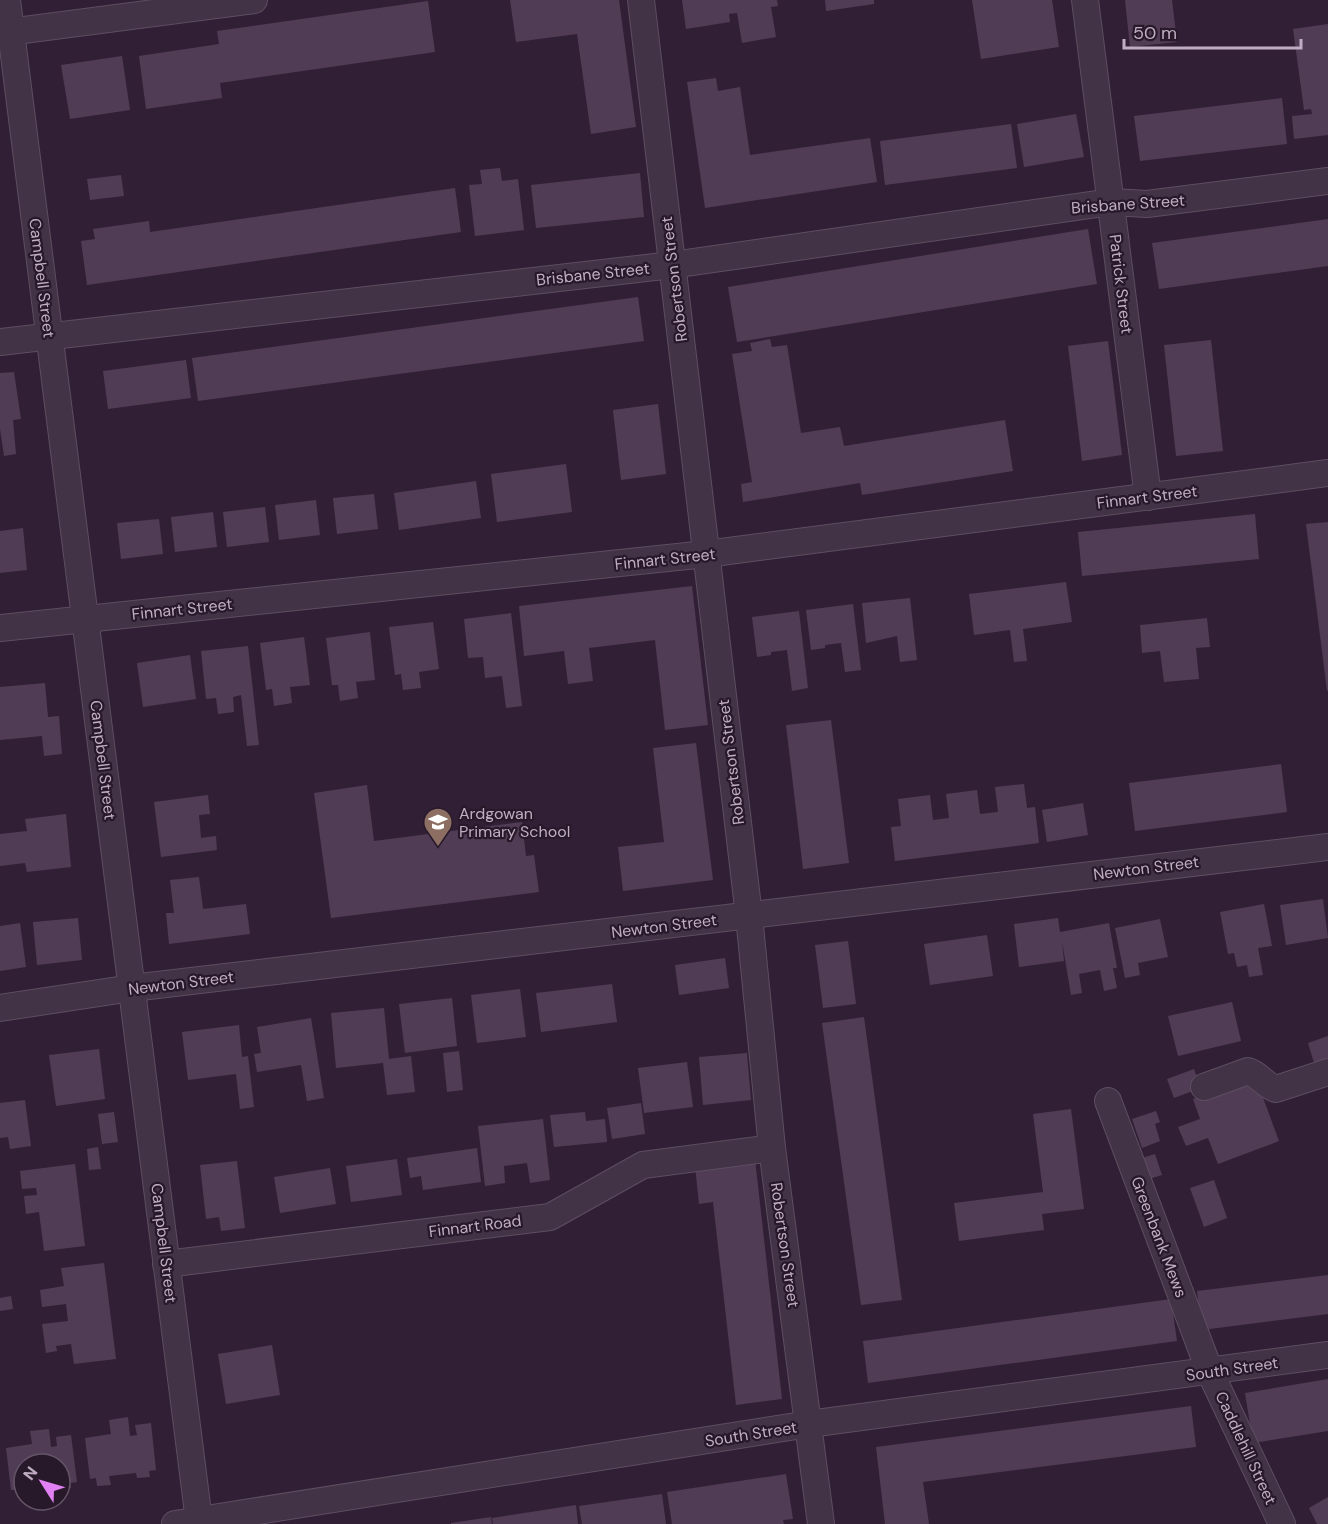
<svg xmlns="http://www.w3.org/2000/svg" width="1328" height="1524" font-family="'DM Sans',sans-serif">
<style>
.building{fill:#513c56}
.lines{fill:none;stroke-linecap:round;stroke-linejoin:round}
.minor-casing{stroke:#5e4e61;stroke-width:28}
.minor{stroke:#423346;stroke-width:26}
.labels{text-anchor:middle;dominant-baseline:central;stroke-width:4.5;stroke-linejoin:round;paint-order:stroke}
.street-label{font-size:16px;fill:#c0adc3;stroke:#27192a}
.poi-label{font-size:16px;fill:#c0adc3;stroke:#27192a;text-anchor:start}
</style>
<rect width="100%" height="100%" fill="#312035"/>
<g class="building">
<path d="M510 0H619L636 127 591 134 577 34 516 42Z"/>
<path d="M682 0H777L778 6 771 7 776 37 742 43 737 13 729 14 730 22 686 29Z"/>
<path d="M825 0H874V4L826 11Z"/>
<path d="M972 0H1052L1059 47 981 59Z"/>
<path d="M1125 0H1172L1177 42 1130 47Z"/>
<path d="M428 1 435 52 220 83 222 98 146 109 139 56 219 44 217 31Z"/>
<path d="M1328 24V135L1294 139 1292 116 1312 114 1311 109 1304 110 1293 29Z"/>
<path d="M122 56 130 110 70 119 61 65Z"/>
<path d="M716 78 718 91 740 87 750 155 870 138 877 182 705 208 687 82Z"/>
<path d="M1282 98 1287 144 1140 161 1134 116Z"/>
<path d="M1076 114 1084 157 1024 167 1017 124Z"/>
<path d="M1011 124 1017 168 885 185 880 141Z"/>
<path d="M500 168 502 181 518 179 524 230 475 236 469 185 482 184 480 170Z"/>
<path d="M640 173 644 217 536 228 531 185Z"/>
<path d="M121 175 124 196 90 200 87 179Z"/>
<path d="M455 188 461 232 87 285 81 241 95 239 93 229 149 221 150 232Z"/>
<path d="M1328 219V266L1159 289 1152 243Z"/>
<path d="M1088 229 1097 284 737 342 728 287Z"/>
<path d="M638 297 644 341 198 401 192 358Z"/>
<path d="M770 339 772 347 787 345 801 433 840 427 844 446 1005 420 1013 471 862 495 860 483 743 502 741 484 752 482 732 354 752 351 750 343Z"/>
<path d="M1211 340 1223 451 1176 456 1164 345Z"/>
<path d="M1108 341 1122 455 1082 461 1068 346Z"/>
<path d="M186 360 191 398 108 409 103 371Z"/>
<path d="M14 372 21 419 13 420 16 454 4 456 0 429V373Z"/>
<path d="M658 404 666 474 621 480 613 410Z"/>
<path d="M566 464 572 512 497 522 491 474Z"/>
<path d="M476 481 481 518 399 530 394 493Z"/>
<path d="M374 494 378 529 337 534 333 498Z"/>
<path d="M316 500 320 535 279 540 275 505Z"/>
<path d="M265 507 269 542 227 547 223 512Z"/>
<path d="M213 512 217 547 175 552 171 517Z"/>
<path d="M1255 514 1259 559 1082 576 1078 532Z"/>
<path d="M159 519 163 554 121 559 117 523Z"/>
<path d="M1328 522V690L1327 691 1306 524Z"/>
<path d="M23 528 27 570 0 573V531Z"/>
<path d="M1066 582 1072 622 1023 629 1027 661 1014 662 1010 630 974 635 969 594Z"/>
<path d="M692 586 708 725 665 730 655 640 589 648 593 681 568 684 564 651 524 656 519 606Z"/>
<path d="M910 598 917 660 900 662 897 636 866 643 862 603Z"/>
<path d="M853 604 861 670 845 672 841 643 825 645V648L811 650 806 610Z"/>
<path d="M799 611 808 688 792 691 787 650 771 652V655L757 657 752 617Z"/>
<path d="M511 613 522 706 506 708 502 676 485 678 483 657 468 658 464 619Z"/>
<path d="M1207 618 1210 647 1196 648 1199 679 1164 682 1160 651 1142 653 1140 625Z"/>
<path d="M433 622 439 669 419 672 421 688 403 690 401 674 395 675 389 627Z"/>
<path d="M370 632 375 680 356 682 358 698 340 701 338 685H332L326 638Z"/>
<path d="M304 637 310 685 290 687 292 703 274 706 272 689 266 690 260 643Z"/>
<path d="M248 646 259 745 247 746 241 695 233 697 234 712 218 714 216 698 206 699 201 651Z"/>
<path d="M190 655 196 699 143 707 137 663Z"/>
<path d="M45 683 48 717 59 716 62 754 44 756 42 736 0 740V687Z"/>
<path d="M831 720 849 863 803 869 786 725Z"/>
<path d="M696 743 713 880 623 891 618 847 664 842 653 748Z"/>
<path d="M1281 764 1287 812 1135 831 1129 783Z"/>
<path d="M1024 784 1027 808 1035 807 1039 843 895 861 891 827 901 826 898 799 930 795 933 820 949 818 946 794 977 790 980 814 998 812 995 787Z"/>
<path d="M367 785 374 841 522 822 526 856 534 855 539 892 331 918 314 793Z"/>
<path d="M208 795 210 814 199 815 201 838 216 836 217 850 161 857 154 802Z"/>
<path d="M1083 803 1088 835 1047 842 1042 810Z"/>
<path d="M66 814 71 867 27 872 25 863 0 866V834L27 831 25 819Z"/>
<path d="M199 877 203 909 246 904 250 934 169 944 166 913H174L170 880Z"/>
<path d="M1323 899 1328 938 1286 945 1280 905Z"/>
<path d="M1264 904 1272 946 1258 948 1263 975 1249 977 1247 965 1237 967 1234 953 1228 954 1220 912Z"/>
<path d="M78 918 82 960 37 965 33 922Z"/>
<path d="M1058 918 1060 932 1109 923 1117 968H1113L1117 988 1104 991 1100 970 1079 974 1082 993 1071 995 1062 941 1064 961 1019 967 1014 924Z"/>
<path d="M1160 919 1168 957 1138 963 1140 975 1125 978 1115 928Z"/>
<path d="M20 923 26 967 0 971V926Z"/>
<path d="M987 935 993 976 930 985 924 944Z"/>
<path d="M848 941 856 1004 823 1008 815 945Z"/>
<path d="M725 958 729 988 679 995 675 965Z"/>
<path d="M612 984 617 1022 541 1032 536 993Z"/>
<path d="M520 989 526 1037 477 1043 471 995Z"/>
<path d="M452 998 457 1046 405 1053 399 1004Z"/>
<path d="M1232 1002 1241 1041 1178 1056 1168 1016Z"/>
<path d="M384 1008 389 1059 411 1056 415 1092 387 1095 383 1063 336 1068 331 1013Z"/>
<path d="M864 1017 902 1300 861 1305 822 1023Z"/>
<path d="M311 1018 324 1098 307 1101 301 1065 257 1072 254 1054 261 1053 257 1027Z"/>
<path d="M239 1025 242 1057 248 1056 254 1107 240 1109 236 1074 188 1080 182 1032Z"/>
<path d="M1328 1036V1062L1315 1066 1308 1043Z"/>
<path d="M99 1049 105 1099 56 1106 49 1055Z"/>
<path d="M459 1051 463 1090 447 1092 443 1053Z"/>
<path d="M747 1053 751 1100 703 1105 699 1057Z"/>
<path d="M687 1062 693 1107 644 1113 638 1068Z"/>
<path d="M1194 1069 1201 1088 1174 1098 1167 1079Z"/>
<path d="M1255 1076 1279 1141 1218 1164 1208 1138 1186 1146 1178 1127 1200 1119 1193 1099Z"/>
<path d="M25 1100 31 1146 10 1149 8 1137 0 1138V1103Z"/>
<path d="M641 1103 645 1134 612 1139 607 1108Z"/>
<path d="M1071 1109 1084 1209 1042 1214 1044 1230 959 1241 954 1203 1043 1192 1033 1114Z"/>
<path d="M1156 1111 1160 1122 1155 1124 1160 1141 1142 1148 1132 1119Z"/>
<path d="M114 1112 118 1142 102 1144 98 1114Z"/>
<path d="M585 1112 586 1121 605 1119 607 1142 554 1147 550 1115Z"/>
<path d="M543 1119 550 1180 530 1183 527 1163 504 1166 505 1183 485 1186 478 1126Z"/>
<path d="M98 1147 101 1169 89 1170 87 1149Z"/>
<path d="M477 1148 481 1182 423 1190 421 1176 410 1178 407 1158Z"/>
<path d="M1155 1154 1162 1175 1149 1179 1142 1158Z"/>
<path d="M397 1159 402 1195 351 1202 346 1166Z"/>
<path d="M755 1159 782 1399 736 1405 713 1202 699 1204 695 1166Z"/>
<path d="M237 1161 245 1228 221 1231 219 1217 206 1219 200 1165Z"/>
<path d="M75 1164 85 1246 44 1251 39 1212 26 1214 24 1196 37 1195 36 1188 22 1189 20 1171Z"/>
<path d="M330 1168 336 1204 280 1213 274 1177Z"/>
<path d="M1214 1180 1227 1218 1204 1227 1190 1188Z"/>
<path d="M104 1263 116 1359 74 1364 71 1344 56 1346 57 1351 46 1353 42 1324 68 1321 66 1304 42 1307 40 1290 64 1286 61 1268Z"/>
<path d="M1328 1275V1314L1202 1330 1197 1291Z"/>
<path d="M11 1296 13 1309 0 1311V1298Z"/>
<path d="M1171 1299 1177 1341 868 1383 863 1341Z"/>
<path d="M272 1345 280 1395 226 1404 218 1354Z"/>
<path d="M1328 1379V1431L1253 1443 1245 1393Z"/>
<path d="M1191 1406 1196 1447 923 1482 929 1524H885L876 1447Z"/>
<path d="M128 1417 130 1436 137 1435 135 1425 151 1423 156 1470 149 1471 150 1477 137 1478 136 1473 109 1476 111 1485 97 1486 96 1478 90 1479 85 1438 111 1434 109 1420Z"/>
<path d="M49 1429 51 1447 57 1446 56 1437 71 1435 77 1482 70 1483 71 1488 60 1490V1464H24V1497L18 1498 16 1490H11L6 1448 32 1444 30 1431Z"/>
<path d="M786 1474 793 1519 783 1520 784 1524H672L667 1492Z"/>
<path d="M662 1494 666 1524H582L579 1506Z"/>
<path d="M1328 1497V1524H1317L1309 1508Z"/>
<path d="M576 1505 578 1524H493L492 1518Z"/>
<path d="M491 1517 492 1524H451V1523Z"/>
</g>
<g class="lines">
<g class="minor-casing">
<g id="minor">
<path d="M7 0 199 1521"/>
<path d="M641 0 749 916 772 1148 821 1524"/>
<path d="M1085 0 1148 497"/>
<path d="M0 33 254 0"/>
<path d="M0 342 672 265 1111 202 1147 204 1328 181"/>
<path d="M0 628 706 554 1328 473"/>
<path d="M0 1008 132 988 1328 847"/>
<path d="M1204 1087 1248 1071C1259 1074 1265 1086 1276 1089L1328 1072"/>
<path d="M1108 1101 1210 1372 1282 1524"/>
<path d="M166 1264 550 1217 643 1165 772 1148"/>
<path d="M175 1524 809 1424 1328 1355"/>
</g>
</g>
<use href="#minor" class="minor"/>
</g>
<defs>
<g id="school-pin" transform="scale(1.5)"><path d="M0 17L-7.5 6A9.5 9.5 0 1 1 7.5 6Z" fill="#8d6e63" stroke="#27192a"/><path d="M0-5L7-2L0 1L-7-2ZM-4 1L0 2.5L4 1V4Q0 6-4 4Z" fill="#fff"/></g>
</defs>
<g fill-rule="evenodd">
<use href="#school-pin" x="438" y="822"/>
</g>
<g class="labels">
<g class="street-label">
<text transform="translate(1128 204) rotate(-4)">Brisbane Street</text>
<text transform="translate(593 274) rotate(-6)">Brisbane Street</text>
<text transform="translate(42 278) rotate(83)">Campbell Street</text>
<text transform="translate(674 279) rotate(-97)">Robertson Street</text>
<text transform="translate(1121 284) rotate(83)">Patrick Street</text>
<text transform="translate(1147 497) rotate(-7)">Finnart Street</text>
<text transform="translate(665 559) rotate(-6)">Finnart Street</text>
<text transform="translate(182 609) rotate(-6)">Finnart Street</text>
<text transform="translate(103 760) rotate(83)">Campbell Street</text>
<text transform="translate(731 762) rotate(-97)">Robertson Street</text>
<text transform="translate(1146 868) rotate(-7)">Newton Street</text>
<text transform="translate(664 926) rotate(-7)">Newton Street</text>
<text transform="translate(181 983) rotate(-7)">Newton Street</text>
<text transform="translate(475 1226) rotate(-7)">Finnart Road</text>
<text transform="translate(1159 1237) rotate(69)">Greenbank Mews</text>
<text transform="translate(164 1243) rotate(83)">Campbell Street</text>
<text transform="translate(785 1245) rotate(82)">Robertson Street</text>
<text transform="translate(1232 1369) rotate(-8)">South Street</text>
<text transform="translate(751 1434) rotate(-9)">South Street</text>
<text transform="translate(1246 1448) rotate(65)">Caddlehill Street</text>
</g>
<g class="poi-label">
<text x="459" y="813">Ardgowan<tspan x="459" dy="18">Primary School</tspan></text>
</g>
</g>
<g transform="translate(42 1482) rotate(307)"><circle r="28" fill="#27192a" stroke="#645467" stroke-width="1.5"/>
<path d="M0-4.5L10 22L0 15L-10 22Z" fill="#e281f4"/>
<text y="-9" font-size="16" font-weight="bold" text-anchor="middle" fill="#c0adc3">N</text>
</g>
<path d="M1124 39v9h177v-9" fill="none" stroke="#c0adc3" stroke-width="3"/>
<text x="1133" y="39" font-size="18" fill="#c0adc3" stroke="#27192a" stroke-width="4.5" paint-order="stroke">50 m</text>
</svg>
